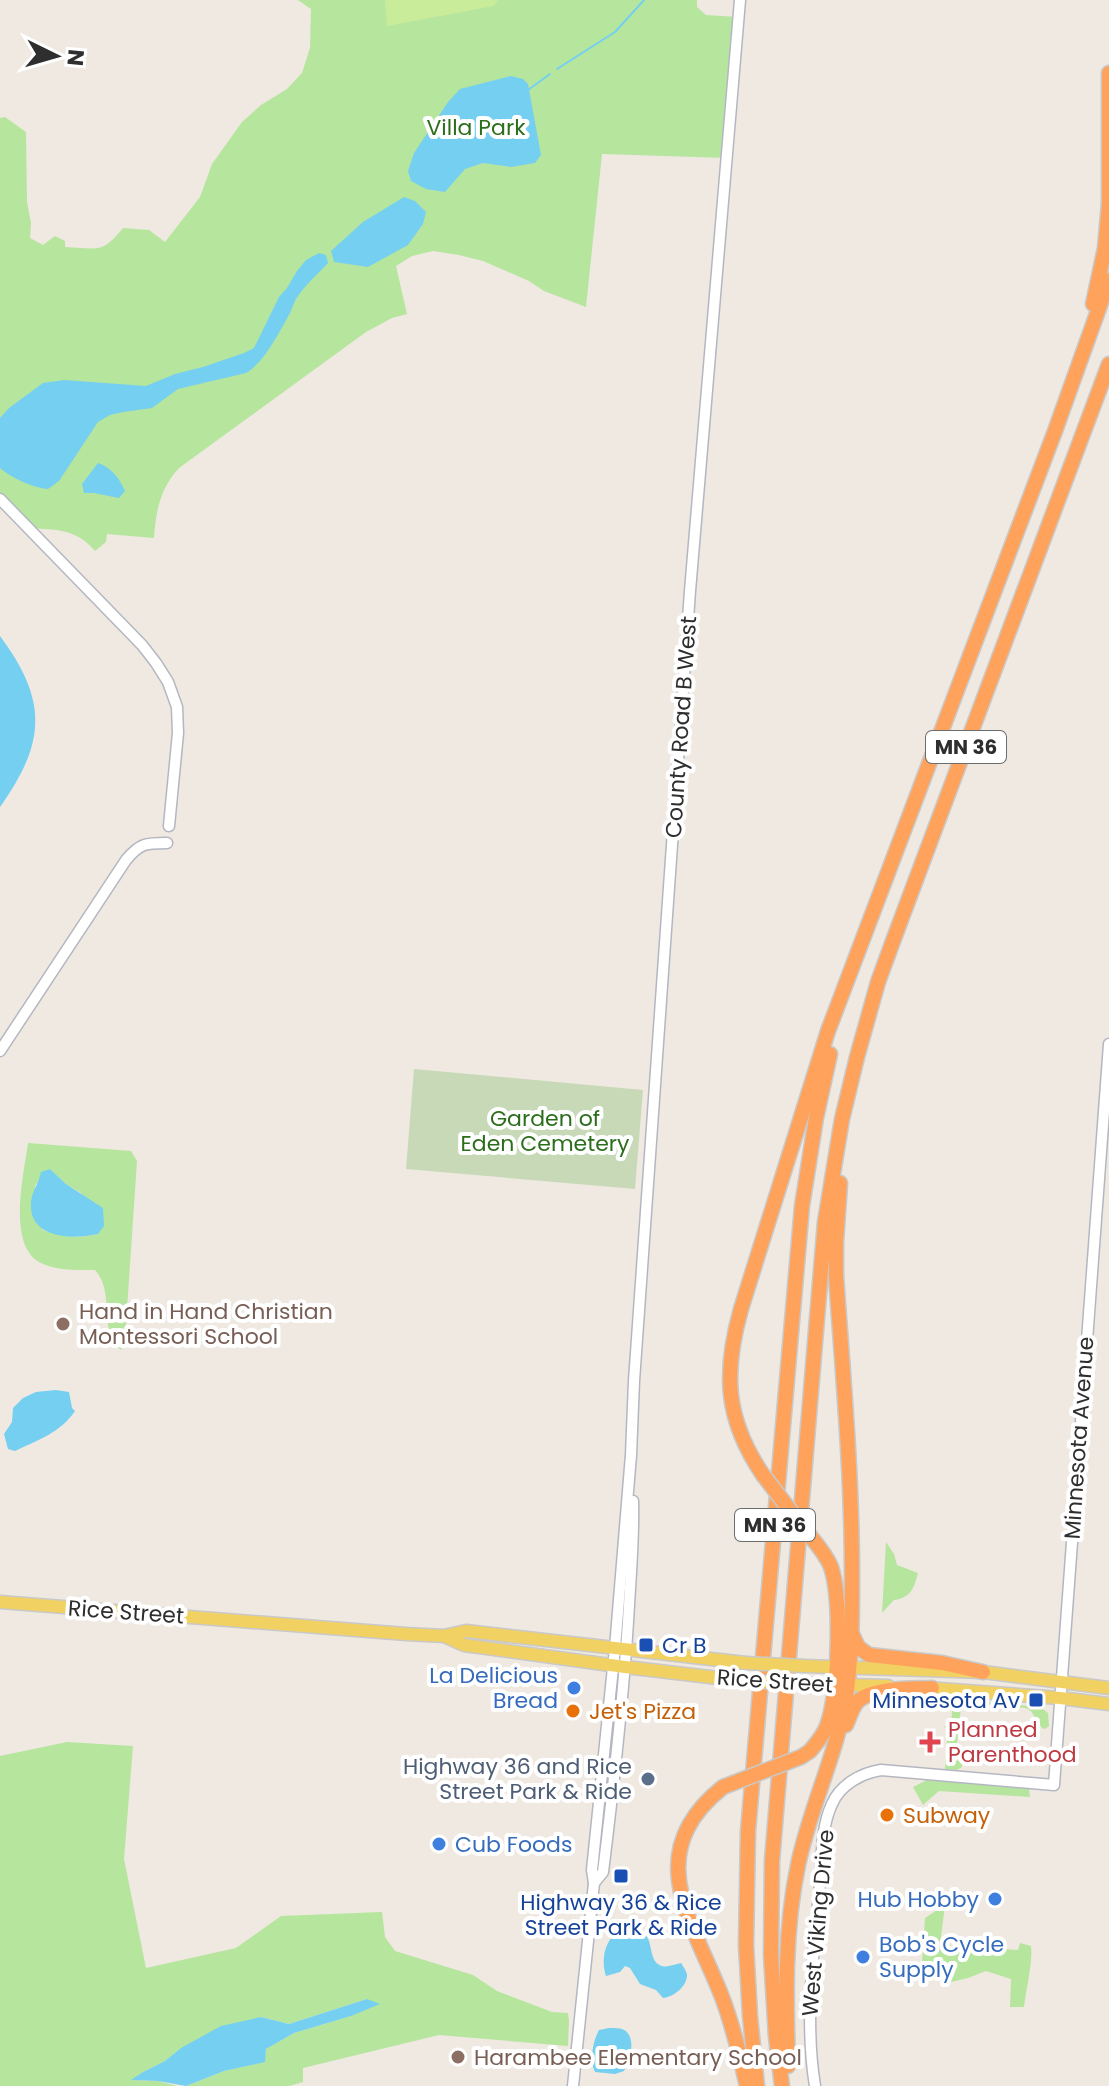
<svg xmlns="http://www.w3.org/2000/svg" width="1109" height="2086" font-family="Poppins,sans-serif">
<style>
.green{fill:#b6e59e;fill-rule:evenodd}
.cemetery{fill:#c8d9b8}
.pitch{fill:#c9ec9a}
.water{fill:#75cff0}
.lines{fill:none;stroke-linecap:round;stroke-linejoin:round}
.stream{stroke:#75cff0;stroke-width:2}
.minor-casing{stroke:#b4b7c1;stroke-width:13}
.major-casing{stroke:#c9c9c9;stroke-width:15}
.highway-casing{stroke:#c9c9c9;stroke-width:17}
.minor{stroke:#fff;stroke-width:10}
.major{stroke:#f2d163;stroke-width:12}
.highway{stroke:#ffa35c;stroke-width:14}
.major-bridge-casing{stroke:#c9c9c9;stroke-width:15;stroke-linecap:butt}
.highway-bridge-casing{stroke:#c9c9c9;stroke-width:17;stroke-linecap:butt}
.major-bridge{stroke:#f2d163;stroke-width:12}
.highway-bridge{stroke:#ffa35c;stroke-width:14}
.education-dot{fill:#8d6e63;stroke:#fff;stroke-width:3}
.transit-dot{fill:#1a4fb4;stroke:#fff;stroke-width:3}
.shop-dot{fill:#3f7fe0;stroke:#fff;stroke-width:3}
.food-dot{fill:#e8710a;stroke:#fff;stroke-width:3}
.health-dot{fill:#e0444e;stroke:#fff;stroke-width:3}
.service-dot{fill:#5c6f8a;stroke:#fff;stroke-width:3}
.labels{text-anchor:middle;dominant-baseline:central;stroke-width:8;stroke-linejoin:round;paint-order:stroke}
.shield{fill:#fff;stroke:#6d6d6d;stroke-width:2}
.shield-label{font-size:20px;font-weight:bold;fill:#2e2e2e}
.park-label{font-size:22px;fill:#2c6e1b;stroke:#fff}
.street-label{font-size:22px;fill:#2e2e2e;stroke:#fff}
.education-label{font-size:22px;fill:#785e54;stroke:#fff;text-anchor:start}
.transit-label{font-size:22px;fill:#164399;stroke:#fff;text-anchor:start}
.shop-label{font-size:22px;fill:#366cbe;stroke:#fff;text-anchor:end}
.food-label{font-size:22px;fill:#c56008;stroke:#fff;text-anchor:start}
.health-label{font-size:22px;fill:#be3a42;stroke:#fff;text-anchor:start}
.service-label{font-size:22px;fill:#4e5e75;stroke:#fff;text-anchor:end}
</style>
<rect width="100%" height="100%" fill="#efe9e1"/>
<g class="green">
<path d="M298 0H697V7L706 15 738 17 727 158 602 154 586 307 544 291 529 281 483 261 459 255 433 251 412 256 396 266 407 314 392 318 366 332 179 468C160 489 156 510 154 538L107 534 106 542 95 551C76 528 56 530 28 528L0 499V118L5 117 26 132 27 202 31 223 30 238 43 245 55 236 65 241V247C98 248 101 255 123 228L149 230 165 242 200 197 212 164 242 122 261 105 287 89 302 73 310 48 311 9Z"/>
<path d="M28 1143 131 1151 137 1161 125 1339 121 1350C97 1331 116 1293 95 1270 77 1270 55 1271 39 1262 7 1243 24 1174 28 1143ZM50 1169 66 1184 81 1193 98 1234C79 1239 61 1237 43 1230L35 1186 40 1178Z"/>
<path d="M886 1542 894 1554 897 1565 918 1573C914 1588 911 1598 894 1600L882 1613Z"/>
<path d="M953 1699 1040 1707 1048 1713 1049 1726 1045 1729 1042 1728 1031 1711 1026 1708 972 1703 966 1707H961L955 1761 962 1760V1767L957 1770 945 1769 948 1729 943 1726H951Z"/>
<path d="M67 1742 133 1746 124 1859 146 1968 236 1948 281 1916 382 1912 385 1937 395 1951 473 1975 497 1991 552 2012 568 2013 569 2021 568 2046 439 2035 303 2068V2082L289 2086H186L224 2071 264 2062 266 2049 294 2033 351 2016 367 1999 289 2024 261 2017 181 2048 165 2061 143 2072 132 2080 158 2081 177 2086H0V1756Z"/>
<path d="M927 1780 1029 1789 1030 1797 939 1791 923 1805 913 1787Z"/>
<path d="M945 1905 940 1945 1018 1950 1020 1943 1031 1946C1033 1963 1026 1989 1024 2007H1010L1011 1979 986 1971 968 1978 943 1984 922 1963 925 1918Z"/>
</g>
<path class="cemetery" d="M414 1069 643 1090 635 1189 406 1169Z"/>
<path class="pitch" d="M385 0H498L494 6 387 26Z"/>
<g class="water">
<path d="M511 76 523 79 528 84 541 155 535 163 511 167 483 163 465 169 445 192 426 189 411 181 408 171 414 153 448 102 460 89Z"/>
<path d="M404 197 415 201 426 212 423 224 408 245 368 267 334 262 331 251 363 222Z"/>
<path d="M319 253 326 255 328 263C318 274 307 283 298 296 294 301 293 307 290 313 279 332 265 362 246 373L178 389 152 408 123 412 110 415 98 422 59 481 48 489C34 488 11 478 0 468V418L9 408 43 383 64 380 146 386 175 374 203 367 244 353 254 348 279 297 287 288 297 271 306 260Z"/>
<path d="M98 463C112 468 119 478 125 491L119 498 94 493H84L82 484Z"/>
<path d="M0 636C48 701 46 742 0 807Z"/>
<path d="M50 1169 66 1184 103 1208 104 1226 98 1234C73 1240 28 1239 31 1202 32 1191 39 1183 41 1172Z"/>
<path d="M56 1390 69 1392 72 1408 75 1411C60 1433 38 1440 15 1451L8 1449 4 1434 12 1422 13 1408 23 1398 36 1392Z"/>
<path d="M626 1928C661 1927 643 1960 662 1966 667 1968 675 1964 681 1963 683 1966 687 1972 687 1975 687 1987 673 1997 663 1998L656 1990 640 1984 630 1968 625 1966 620 1972 606 1976C600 1957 606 1934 626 1928Z"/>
<path d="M367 1999 380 2004 351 2016 294 2033 266 2049 265 2062 224 2071 186 2086 158 2081 131 2080 143 2072 165 2061 181 2048 221 2026 261 2017 289 2024Z"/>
<path d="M609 2028C612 2028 620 2028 622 2029 638 2035 630 2061 624 2071L615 2074 595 2072C589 2060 593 2041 599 2030Z"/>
</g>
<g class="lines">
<g class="stream">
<path d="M557 69 615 32 644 0"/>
<path d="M528 90 550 74"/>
</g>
<g class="minor-casing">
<g id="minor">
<path d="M0 499 142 645 156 663 168 682 177 707 178 733 169 826"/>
<path d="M0 1051 126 860C140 843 146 843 167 843"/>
<path d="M594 1883 603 1872C614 1783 624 1694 629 1605 631 1570 634 1536 633 1501"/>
<path d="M573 2086 594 1883 592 1870 615 1648 631 1455 634 1381 690 591 740 0"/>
<path d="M815 2086C804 2018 814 1951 820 1883 822 1857 821 1827 832 1804 840 1785 861 1773 881 1770L1054 1785 1109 1044"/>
</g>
</g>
<g class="major-casing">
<g id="major">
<path d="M0 1602 406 1634 444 1636 466 1631 746 1663"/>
<path d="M444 1636 464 1645 625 1667 744 1681"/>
<path d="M804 1666 983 1672 1109 1688"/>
<path d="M803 1684 888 1686"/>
<path d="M926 1688 1060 1698 1109 1704"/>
</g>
</g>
<g class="highway-casing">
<g id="highway">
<path d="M1109 206V73"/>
<path d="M1093 304 1105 248 1109 204"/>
<path d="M763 1475C725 1419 723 1373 741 1309L828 1031 1055 431 1109 280"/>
<path d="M803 1527C812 1539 825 1552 831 1567 842 1600 839 1693 827 1726 823 1736 817 1743 810 1751"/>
<path d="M852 1634 858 1647 869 1655 942 1663 983 1672"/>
<path d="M846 1725C849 1718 852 1708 857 1702 872 1687 912 1689 932 1688"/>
<path d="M723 1787C640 1853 692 1920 722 1997 733 2026 740 2056 747 2086"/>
<path d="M788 2066C786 1998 784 1932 798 1865 810 1806 839 1750 847 1690 852 1651 852 1613 852 1574 852 1475 843 1375 836 1276V1242L840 1183"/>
<path d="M757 2086 750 2016 746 1945 748 1831 802 1206 816 1118 830 1054"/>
<path d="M782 2086 776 2037 771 1955 772 1861 825 1222 842 1119 857 1057 878 982 893 941 1109 364"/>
</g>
</g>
<use href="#minor" class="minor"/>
<use href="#major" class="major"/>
<use href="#highway" class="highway"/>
<g class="major-bridge-casing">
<g id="major-bridge">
<path d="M746 1663 804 1666"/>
<path d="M744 1681 803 1684"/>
</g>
</g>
<g class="highway-bridge-casing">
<g id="highway-bridge">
<path d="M763 1475 803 1527"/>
<path d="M723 1787 801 1757 810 1751"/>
</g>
</g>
<use href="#major-bridge" class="major-bridge"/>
<use href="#highway-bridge" class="highway-bridge"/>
</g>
<g class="education-dot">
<circle cx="63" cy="1324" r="8"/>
<circle cx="458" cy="2057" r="8"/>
</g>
<g class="transit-dot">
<rect x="638" y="1637" width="16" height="16" rx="4"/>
<rect x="1028" y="1692" width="16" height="16" rx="4"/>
<rect x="613" y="1868" width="16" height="16" rx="4"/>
</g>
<g class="shop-dot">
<circle cx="574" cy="1688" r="8"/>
<circle cx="439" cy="1844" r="8"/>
<circle cx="995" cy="1899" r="8"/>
<circle cx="863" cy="1957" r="8"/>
</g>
<g class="food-dot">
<circle cx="573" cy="1711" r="8"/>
<circle cx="887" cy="1815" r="8"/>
</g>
<path class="health-dot" d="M926 1730h8v8h8v8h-8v8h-8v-8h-8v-8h8z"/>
<circle class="service-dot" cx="648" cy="1779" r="8"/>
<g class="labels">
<g class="shield">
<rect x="926" y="731" width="80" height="32" rx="6"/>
<rect x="735" y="1509" width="80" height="32" rx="6"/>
</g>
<g class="shield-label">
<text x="966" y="747">MN 36</text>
<text x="775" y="1525">MN 36</text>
</g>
<g class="park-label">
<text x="476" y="127">Villa Park</text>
<text x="545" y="1118">Garden of<tspan x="545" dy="25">Eden Cemetery</tspan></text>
</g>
<g class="street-label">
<text transform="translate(681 727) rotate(-86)">County Road B West</text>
<text transform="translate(1079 1438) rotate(-86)">Minnesota Avenue</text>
<text transform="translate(126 1612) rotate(4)">Rice Street</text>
<text transform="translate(775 1681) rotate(4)">Rice Street</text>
<text transform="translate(818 1923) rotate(-85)">West Viking Drive</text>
</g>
<g class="education-label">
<text x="79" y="1311">Hand in Hand Christian<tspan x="79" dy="25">Montessori School</tspan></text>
<text x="474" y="2057">Harambee Elementary School</text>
</g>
<g class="transit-label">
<text x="662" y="1645">Cr B</text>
<text x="1020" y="1700" text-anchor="end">Minnesota Av</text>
<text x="621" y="1902" text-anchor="middle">Highway 36 &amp; Rice<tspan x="621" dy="25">Street Park &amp; Ride</tspan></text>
</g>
<g class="shop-label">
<text x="558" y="1675">La Delicious<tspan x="558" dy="25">Bread</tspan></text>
<text x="455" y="1844" text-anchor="start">Cub Foods</text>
<text x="979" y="1899">Hub Hobby</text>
<text x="879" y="1944" text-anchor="start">Bob's Cycle<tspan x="879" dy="25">Supply</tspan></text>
</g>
<g class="food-label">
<text x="589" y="1711">Jet's Pizza</text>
<text x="903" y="1815">Subway</text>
</g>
<g class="health-label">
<text x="948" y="1729">Planned<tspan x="948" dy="25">Parenthood</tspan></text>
</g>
<g class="service-label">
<text x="632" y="1766">Highway 36 and Rice<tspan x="632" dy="25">Street Park &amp; Ride</tspan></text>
</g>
</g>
<g transform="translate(56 56) rotate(95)" stroke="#ffffff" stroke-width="6" paint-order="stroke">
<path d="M0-6L14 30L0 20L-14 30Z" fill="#2e2e2e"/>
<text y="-12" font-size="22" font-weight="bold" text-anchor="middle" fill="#2e2e2e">N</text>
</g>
</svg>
